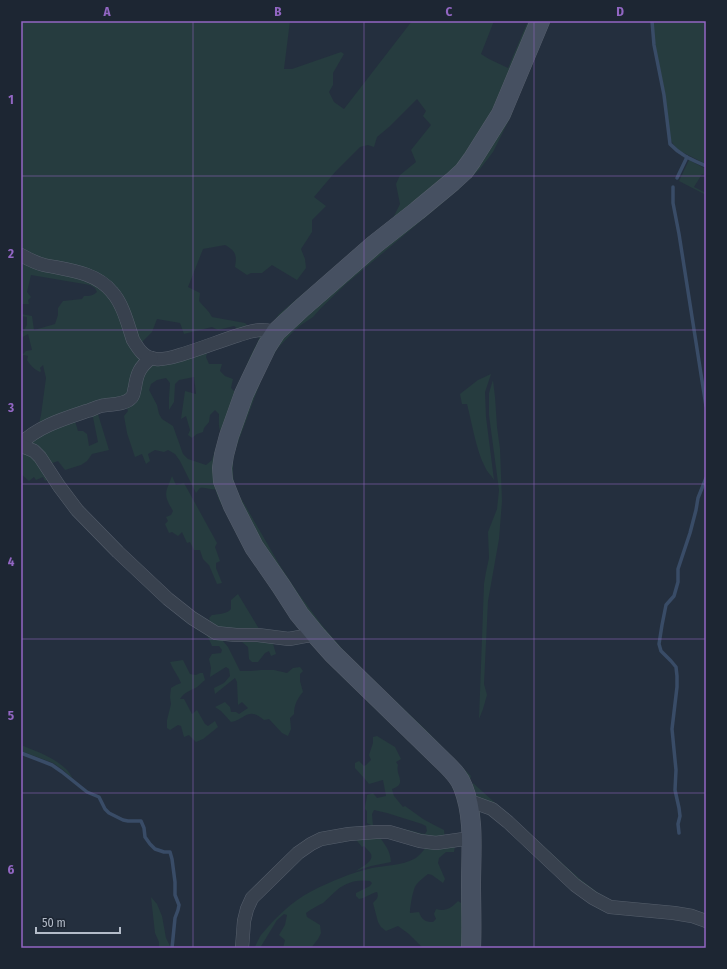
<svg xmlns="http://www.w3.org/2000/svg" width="727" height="969" font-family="'Fira Sans Condensed',sans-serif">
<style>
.green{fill:#263c3f;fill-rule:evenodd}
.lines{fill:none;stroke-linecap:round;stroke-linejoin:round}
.stream{stroke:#394c67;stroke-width:3.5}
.minor-casing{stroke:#565f6c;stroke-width:14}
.secondary-casing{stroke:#565f6c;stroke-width:20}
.minor{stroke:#38414e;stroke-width:13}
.secondary{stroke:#465061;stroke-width:19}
.grid{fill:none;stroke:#9266c3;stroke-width:1;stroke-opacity:0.55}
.neatline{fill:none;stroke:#9266c3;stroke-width:1.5}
.grid-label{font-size:13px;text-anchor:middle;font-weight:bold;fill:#9266c3}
</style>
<rect width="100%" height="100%" fill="#242f3e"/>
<g class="green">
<path d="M21 21H290L284 69H292L341 52 344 54 333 73V85L329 92 334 102 344 109 412 21H494L481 54 489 59 508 68 528 21H533L494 114 457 169 272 324 279 314 393 218 400 204 396 184 400 175 416 162 411 150 431 125 423 116 426 111 417 99 389 127 377 137 374 147 368 145 360 147 336 171 314 197 326 206 312 220V232L301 249 305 259 306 268 297 280 272 265 262 273H251L247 275 235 267C237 255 236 251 225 245L203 249 188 287 200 293 199 301C204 307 209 311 212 317L245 323 250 328 240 330 234 326 218 330 212 327 184 334 180 323 157 319 152 332 141 343 120 294 21 253Z"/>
<path d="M654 21H700L706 23V164L678 150 673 144 670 138 665 94 654 41Z"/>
<path d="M513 105 512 114 493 152 480 169 459 189 346 284 321 308 313 317 301 325 293 332 277 349 268 365 260 383 237 445 233 458V474L234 483 238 493 279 564 298 593 321 624 351 659 425 729 471 776 468 790 325 635 265 548 232 489 231 451 250 396 278 339 447 192Z"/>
<path d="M689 160 706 169V176L702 174 694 187 706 193V195L679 181Z"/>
<path d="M21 258 76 274 104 288 145 359 129 396 38 427 41 415 46 378 43 365 40 368 41 371 40 372C35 370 30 365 27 360L28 356 24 355 21 356 26 351 32 350 28 334 21 338V335L27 325V317L21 316V314L32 316 34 330 55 324 58 315V308L63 301 82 299 84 296C89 296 93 296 97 292L95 288 90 285 31 275 27 292 31 297 28 300 29 304H21Z"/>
<path d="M259 334 261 335 263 338 222 441 236 530 219 500 215 489C210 490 206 487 200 488L196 493 180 461 175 454 168 450 164 452 155 450 148 454 150 461 146 464 142 454 135 457 127 433 124 416 128 411 125 403 138 381 152 362 208 349 206 357 209 364H222L220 371 225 376 233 379 231 388 236 393 250 357 259 339ZM194 377 196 394 185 391 181 419 186 416 190 430 188 435 192 438 197 434 203 432 204 428 209 422 210 415 215 410 219 414C219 421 218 427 221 433L212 460 206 465 188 459 183 454 173 426 162 419 159 414 157 405 149 390 151 384 157 380 166 378 170 383 169 397V410L174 402 175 384 179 380Z"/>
<path d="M491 374 485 392 486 417 494 480C491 475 487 472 485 467 476 450 472 423 467 404H462L460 394 478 380Z"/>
<path d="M493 380 495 397 497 427 500 449 502 501 499 539 488 601 484 684 487 695 483 709 479 719 484 584 486 572 489 558 488 532 497 509 499 490 489 415V393Z"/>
<path d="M97 411 109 450 92 454 87 461 81 465 65 470 58 461 50 464 30 442 74 418 78 431H83L87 434 89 446 98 442 92 412Z"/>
<path d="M21 449 28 451 50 482 49 483 47 480 45 481 43 477 36 480 34 477 29 481 21 474Z"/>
<path d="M172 476 176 485 184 483 217 543 215 547 220 561 216 563V568L222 583 217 584 209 565 203 559 200 550H194L190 542 187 543 182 532 178 536 172 532 169 533 165 524 168 521 166 517 171 515 173 511C163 494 165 494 172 476Z"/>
<path d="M238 594 261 632 212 626 209 618 212 615C219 614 227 614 231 609V600Z"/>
<path d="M204 629 218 635 228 647 240 671H250L261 670H274L287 673 293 668 300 667 303 671 300 674V681L303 692C297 699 294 705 294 714L290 718 291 729 288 736 282 733 269 719 264 720C248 706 246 719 231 722L221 711 215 707 225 702 230 707 231 712H236L239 714 248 708 242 702 238 705 237 682 235 678 215 694 214 688 224 683 230 676 229 669 226 667 210 677 211 668 209 659 212 654 221 653 222 650 219 646H212Z"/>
<path d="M241 637 272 640 276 654 271 656 269 651 265 653 258 662H252L249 659 248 647 242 642Z"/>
<path d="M183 660 190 674 196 675 200 673H203L205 680C202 682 200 685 197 687 190 691 184 692 180 699H184L192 714 197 710 205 724 208 726 215 721 218 727 203 739 196 742 189 735 184 737 181 726 178 725 170 730 167 728V720L171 704 170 697 171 688 176 685 181 683C178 675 173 670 170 662Z"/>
<path d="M377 736 390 744 395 747 401 759 396 762 398 765C395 776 408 783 392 789L394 796 403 807 405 806 423 819 436 826 444 830 445 839 438 840 402 829 413 831 419 833 425 834 427 831 426 826 422 824 387 813 374 810 372 814 373 826 367 823V811L365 809C365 803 367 800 367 795L373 793 377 798 386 796 383 780 369 784 364 778 355 768V763L359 761 364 766 366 765 371 760 369 755 373 743V737Z"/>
<path d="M21 745C36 751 53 757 66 769 68 771 71 775 73 779L63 770 53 763 21 751Z"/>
<path d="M473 783 580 879 601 895 602 900 470 795Z"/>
<path d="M382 834 381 839C387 848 390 851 391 862L371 866 356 871C361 867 374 862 371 854 369 851 366 848 364 846L362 847 354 837Z"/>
<path d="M456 841 454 852H446L439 858 438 863 445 879 443 883 432 875 428 874C424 877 419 881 416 885 413 889 410 907 410 913L419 912C422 920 425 922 433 922L436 919 434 914 436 909C446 912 451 908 458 901L461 903 463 862 462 948H423L409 934 398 926 386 931 381 927 378 922 373 903C377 899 379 897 377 892 371 893 366 898 359 899L356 896V893L370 886 372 883 370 881C359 879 346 882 337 890 332 894 328 899 323 903 317 906 311 909 306 913L307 917 320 925 321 933 318 939 311 948H283L285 940 279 935 285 925 287 915 284 914 277 920 260 948H254C257 944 258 939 261 935 275 918 292 901 312 891 331 881 351 873 372 868 384 866 403 865 414 859 420 856 424 849 429 844Z"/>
<path d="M151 897 157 904 162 916 166 938 171 948H159V942L155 933Z"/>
</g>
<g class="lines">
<g class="stream">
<path d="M652 21 654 45 664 95 670 144C680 155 693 160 706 166"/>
<path d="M704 21 706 22"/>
<path d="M677 178 687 157"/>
<path d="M673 187V203L679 234 706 406"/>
<path d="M21 753 52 765 62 772 87 792 99 797 105 809 109 813 123 820 128 821H141L144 828 145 837 150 844 155 849 164 852H170L172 859 175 882V895L179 905 178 910 175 918 172 948"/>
<path d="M679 833 678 824 680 816 679 808 675 790 676 770 672 729 677 687V676L676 667 671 661 661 651 659 644 662 625 666 605 674 596 678 582V569L690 533 696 510 698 498 706 478"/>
</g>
<g class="minor-casing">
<g id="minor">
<path d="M21 255C28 259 36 263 44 265 68 270 96 272 112 292 123 304 128 325 133 340 139 350 144 358 156 359 164 360 173 357 180 355 200 349 220 341 239 335 246 333 254 330 261 330 266 330 271 331 276 332"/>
<path d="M21 444C36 427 66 418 87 411 92 410 96 407 101 406 109 404 125 405 131 398 134 396 134 390 135 387 137 373 140 367 151 358"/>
<path d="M21 446 27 448 34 451 40 457 59 486 77 510 118 552 168 599 192 618 216 633 236 635H258L289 639 305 636H317"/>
<path d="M467 800 492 809 508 822 575 885 593 898 610 907 674 913 692 916 706 921"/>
<path d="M242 948 244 921 247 909 252 898 298 853 311 844 321 839 349 834 376 832H389L420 841 436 843 471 838"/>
</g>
</g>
<g class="secondary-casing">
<path id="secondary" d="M471 948C472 927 471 905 471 884 471 852 475 817 463 787 460 778 453 771 447 765L333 654 317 636 299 614 281 586 254 547 233 506 223 481 222 468 224 455 229 436 244 394 252 377 267 346 276 332 303 307 375 244 417 211 452 182 464 171 472 160 501 114 540 21"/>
</g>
<use href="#minor" class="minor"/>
<use href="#secondary" class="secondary"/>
</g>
<path class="grid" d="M193 21V948M364 21V948M534 21V948M21 176H706M21 330H706M21 484H706M21 639H706M21 793H706"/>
<rect width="727" height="969" fill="none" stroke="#1d2633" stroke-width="44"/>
<path d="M36 927v6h84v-6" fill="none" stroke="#b4bcc9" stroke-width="2"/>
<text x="42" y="927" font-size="12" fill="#b4bcc9" stroke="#1d2633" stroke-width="3" paint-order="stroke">50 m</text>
<rect x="22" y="22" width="683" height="925" class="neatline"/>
<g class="grid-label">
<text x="107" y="16">A</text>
<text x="278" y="16">B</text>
<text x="449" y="16">C</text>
<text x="620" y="16">D</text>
<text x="11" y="104">1</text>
<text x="11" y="258">2</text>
<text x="11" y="412">3</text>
<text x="11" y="566">4</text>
<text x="11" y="720">5</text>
<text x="11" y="874">6</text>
</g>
</svg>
